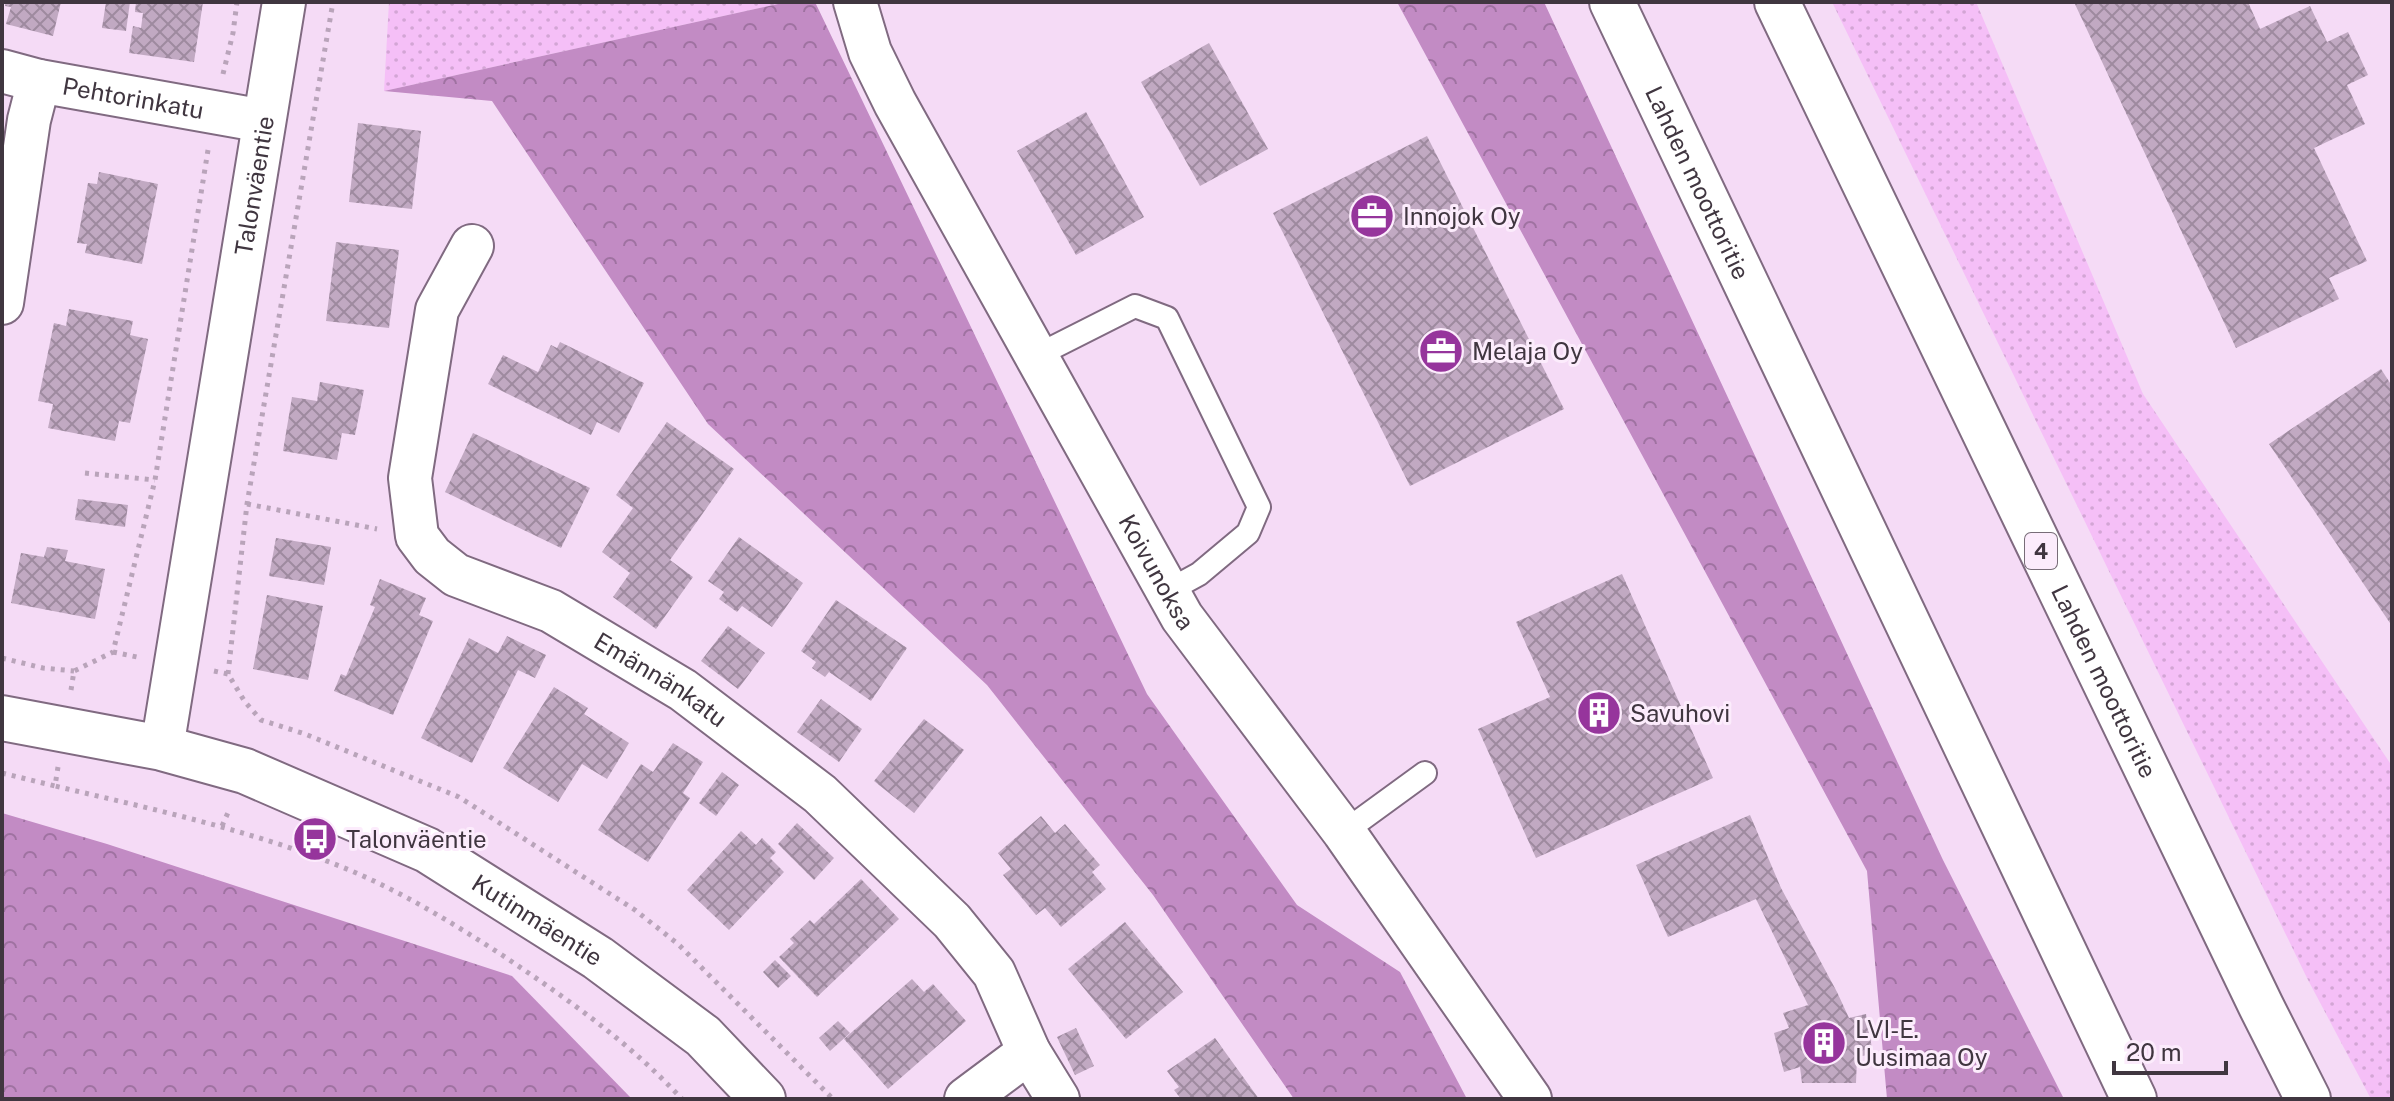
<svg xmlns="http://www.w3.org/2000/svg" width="2394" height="1101" font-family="'Public Sans',sans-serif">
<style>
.green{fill:url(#green-dots)}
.forest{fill:url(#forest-crowns)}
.building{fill:url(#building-cross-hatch)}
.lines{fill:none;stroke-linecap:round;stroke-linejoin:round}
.lane-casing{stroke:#806a81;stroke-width:26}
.street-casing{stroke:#806a81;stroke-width:46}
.secondary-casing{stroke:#806a81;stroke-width:48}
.highway-casing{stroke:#806a81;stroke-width:48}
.path{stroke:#b9a4ba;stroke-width:5;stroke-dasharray:4 6;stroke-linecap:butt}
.lane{stroke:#fff;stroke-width:22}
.street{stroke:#fff;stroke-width:42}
.secondary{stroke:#fff;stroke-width:44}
.highway{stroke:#fff;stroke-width:44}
.labels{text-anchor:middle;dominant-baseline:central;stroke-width:6;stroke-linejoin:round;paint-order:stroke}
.shield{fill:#fcecfc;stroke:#786d78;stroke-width:2}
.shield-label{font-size:22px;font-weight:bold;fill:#403640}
.street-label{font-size:24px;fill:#403640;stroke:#fcecfc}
.poi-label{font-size:24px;fill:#403640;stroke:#fcecfc;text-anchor:start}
</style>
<defs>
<pattern id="green-dots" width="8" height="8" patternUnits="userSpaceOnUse" patternTransform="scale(2)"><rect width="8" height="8" fill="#f5bff7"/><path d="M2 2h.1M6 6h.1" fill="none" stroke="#d3a5d5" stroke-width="1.8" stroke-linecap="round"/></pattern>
<pattern id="forest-crowns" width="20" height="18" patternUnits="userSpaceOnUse" patternTransform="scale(2)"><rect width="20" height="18" fill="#c28bc4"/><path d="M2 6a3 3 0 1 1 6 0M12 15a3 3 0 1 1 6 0" fill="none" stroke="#9f72a1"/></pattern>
<pattern id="building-cross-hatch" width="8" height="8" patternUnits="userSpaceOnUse" patternTransform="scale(2)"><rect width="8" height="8" fill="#c1a9c2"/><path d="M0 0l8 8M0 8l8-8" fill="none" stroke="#9e8a9f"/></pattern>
</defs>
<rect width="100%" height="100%" fill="#f5dbf6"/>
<g class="green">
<path d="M389 2H787L384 91Z"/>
<path d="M1832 2H1976L2143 394 2392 766V1099H2371L2307 978Z"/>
</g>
<g class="forest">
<path d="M787 2H815L1147 694 1297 905 1400 972 1467 1099H1294L1153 895 987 685 708 424 492 101 384 91Z"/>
<path d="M1397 2H1544L1943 860 2064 1099H1887L1867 871Z"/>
<path d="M2 813 107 844 512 976 632 1099H2Z"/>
</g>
<g class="building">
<path d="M6 2H61L53 36 6 24 11 7 5 6Z"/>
<path d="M106 2H130L126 31 102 28Z"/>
<path d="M136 2H203L194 62 129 53 133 26 141 28 143 13 135 12Z"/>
<path d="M2074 2H2248L2260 29 2310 6 2327 42 2348 32 2368 75 2347 85 2365 124 2314 148 2367 261 2329 278 2339 299 2236 348Z"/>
<path d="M1209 43 1268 149 1200 186 1141 82Z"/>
<path d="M1086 112 1144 217 1076 255 1017 151Z"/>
<path d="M358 123 421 131 412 209 349 202Z"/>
<path d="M1427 136 1564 409 1410 486 1273 213Z"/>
<path d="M99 172 158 184 142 264 85 253 87 244 77 243 88 183 97 184Z"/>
<path d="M336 242 399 250 389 328 326 321Z"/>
<path d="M69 309 133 321 130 335 148 339 130 423 119 421 115 441 48 428 53 404 38 401 54 323 66 326Z"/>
<path d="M560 342 644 383 619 433 597 422 591 435 488 384 503 355 538 372 551 345 557 348Z"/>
<path d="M2381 369 2392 386V626L2269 444Z"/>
<path d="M320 382 364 390 355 435 342 433 337 460 283 451 292 397 317 401Z"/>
<path d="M667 422 734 469 670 560 693 577 656 629 613 597 630 573 602 552 633 508 616 495Z"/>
<path d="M473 433 590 488 561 548 445 492Z"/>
<path d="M78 499 128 505 125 527 75 520Z"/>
<path d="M739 537 803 583 772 627 742 606 737 612 719 599 724 592 708 581Z"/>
<path d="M276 538 331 547 324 585 269 576Z"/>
<path d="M47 547 68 550 65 561 105 569 95 619 11 603 21 553 44 557Z"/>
<path d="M1622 574 1713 778 1536 858 1478 729 1550 697 1516 622Z"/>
<path d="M380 579 426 598 419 615 433 621 393 715 334 691 341 674 346 676 375 607 370 605Z"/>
<path d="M267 595 323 606 308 680 253 669Z"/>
<path d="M836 600 907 648 871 701 829 672 825 677 812 668 816 662 801 651Z"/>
<path d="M728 626 765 653 738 689 701 661Z"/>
<path d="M507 636 546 655 535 678 518 670 472 763 421 738 469 638 498 653Z"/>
<path d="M554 687 588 708 584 714 629 743 607 779 582 764 558 802 503 768Z"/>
<path d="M821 699 862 729 839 762 797 732Z"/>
<path d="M924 719 964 750 914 813 874 781Z"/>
<path d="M673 743 703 762 683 793 690 798 648 862 598 830 641 764 653 772Z"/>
<path d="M722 772 739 785 716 816 699 803Z"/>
<path d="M1750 815 1781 888 1837 992 1849 1018 1866 1014 1873 1054 1857 1057 1856 1083H1802L1800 1067 1784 1072 1774 1033 1789 1028 1783 1013 1808 1005 1756 899 1668 937 1636 865Z"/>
<path d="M1041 816 1055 833 1065 824 1100 865 1092 872 1106 889 1061 927 1045 908 1036 915 1003 875 1011 869 998 853Z"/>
<path d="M797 823 834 858 814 880 778 844Z"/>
<path d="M741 831 756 845 762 838 776 852 770 858 784 872 729 930 687 890Z"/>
<path d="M861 879 899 919 817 997 779 957 794 943 790 939 810 920 814 924Z"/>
<path d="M1125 922 1183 992 1126 1039 1068 969Z"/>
<path d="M775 960 791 976 778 988 763 972Z"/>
<path d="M912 979 924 992 933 984 966 1021 888 1089 844 1039Z"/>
<path d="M838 1021 850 1033 830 1051 819 1038Z"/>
<path d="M1076 1028 1094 1066 1075 1075 1057 1037Z"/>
<path d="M1215 1038 1259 1099H1181L1174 1090 1179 1087 1167 1071Z"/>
</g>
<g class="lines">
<g class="lane-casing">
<g id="lane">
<path d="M1036 356 1135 306 1167 318 1259 507 1248 533 1199 574 1168 591"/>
<path d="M1344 832 1425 773"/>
</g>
</g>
<g class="street-casing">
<g id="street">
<path id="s1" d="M855 2 870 52 895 103 1182 617 1344 832 1530 1099"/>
<path id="s2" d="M2 71 39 81 264 121"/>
<path id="s3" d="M472 246 437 310 410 478 417 536 432 556 456 575 551 611 683 690 820 794 952 921 994 973 1029 1052 1058 1099"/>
<path d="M2 303 29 120 39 81"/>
<path id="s4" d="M162 748 284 2"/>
<path d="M966 1099 1029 1052"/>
</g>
</g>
<g class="secondary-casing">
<g id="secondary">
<path id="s5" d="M2 718 162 748 245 771 427 850 598 958 703 1036 763 1099"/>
</g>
</g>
<g class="highway-casing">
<g id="highway">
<path id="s6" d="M1612 2 2134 1099"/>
<path id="s7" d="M1777 2 2261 1006 2308 1099"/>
</g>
</g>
<g class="path">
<path d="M223 74 233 33 237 2"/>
<path d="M85 473 155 480"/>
<path d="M247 504 377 529"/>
<path d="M113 652 137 657"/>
<path d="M2 658 43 668 74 671"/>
<path d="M214 671 228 674 245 702 261 720 305 734 459 797 635 910 678 944 833 1099"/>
<path d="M228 674 247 504 333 2"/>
<path d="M71 690 74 671 113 652 155 480 208 150"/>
<path d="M58 767 55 786C152 809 250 830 342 867 399 890 451 922 502 955 566 998 629 1042 682 1099"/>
<path d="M2 773 55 786"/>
<path d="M222 826 230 808"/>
</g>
<use href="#lane" class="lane"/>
<use href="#street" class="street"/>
<use href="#secondary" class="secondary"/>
<use href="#highway" class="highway"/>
</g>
<defs>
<g id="office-disc" transform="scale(2.3)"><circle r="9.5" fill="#96359c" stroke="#fcecfc"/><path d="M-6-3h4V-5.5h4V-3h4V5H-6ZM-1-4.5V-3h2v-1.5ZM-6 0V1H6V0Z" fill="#fff"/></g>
<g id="building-disc" transform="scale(2.3)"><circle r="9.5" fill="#96359c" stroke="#fcecfc"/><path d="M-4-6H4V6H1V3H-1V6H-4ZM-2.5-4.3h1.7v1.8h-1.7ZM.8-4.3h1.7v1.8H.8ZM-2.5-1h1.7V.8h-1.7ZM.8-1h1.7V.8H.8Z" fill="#fff"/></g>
<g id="bus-disc" transform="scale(2.3)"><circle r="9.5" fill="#96359c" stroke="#fcecfc"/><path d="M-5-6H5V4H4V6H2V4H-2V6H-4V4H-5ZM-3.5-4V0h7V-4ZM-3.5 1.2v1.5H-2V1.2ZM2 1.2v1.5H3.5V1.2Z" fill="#fff"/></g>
</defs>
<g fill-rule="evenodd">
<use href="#office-disc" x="1372" y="216"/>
<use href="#office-disc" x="1441" y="351"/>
<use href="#building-disc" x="1599" y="713"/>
<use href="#bus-disc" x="315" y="839"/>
<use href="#building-disc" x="1824" y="1043"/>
</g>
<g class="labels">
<rect class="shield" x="2025" y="533" width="32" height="36" rx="6"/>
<g class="shield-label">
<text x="2041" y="551">4</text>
</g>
<g class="street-label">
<text stroke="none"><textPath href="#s2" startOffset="134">Pehtorinkatu</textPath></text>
<text stroke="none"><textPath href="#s6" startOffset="200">Lahden moottoritie</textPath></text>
<text stroke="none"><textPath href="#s4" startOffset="570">Talonväentie</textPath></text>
<text stroke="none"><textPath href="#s1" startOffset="646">Koivunoksa</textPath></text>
<text stroke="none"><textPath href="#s3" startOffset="588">Emännänkatu</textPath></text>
<text stroke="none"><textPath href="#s7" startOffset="754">Lahden moottoritie</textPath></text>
<text stroke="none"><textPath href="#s5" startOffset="578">Kutinmäentie</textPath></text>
</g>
<g class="poi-label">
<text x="1403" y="216">Innojok Oy</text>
<text x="1472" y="351">Melaja Oy</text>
<text x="1630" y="713">Savuhovi</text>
<text x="346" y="839">Talonväentie</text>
<text x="1855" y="1029">LVI-E.<tspan x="1855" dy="28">Uusimaa Oy</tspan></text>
</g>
</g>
<rect width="2394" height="1101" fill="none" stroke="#403640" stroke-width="8"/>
<path d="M2114 1061v12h112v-12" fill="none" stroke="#403640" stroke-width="4"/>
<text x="2126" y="1061" font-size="24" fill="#403640" stroke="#fcecfc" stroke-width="6" paint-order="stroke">20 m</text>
</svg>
